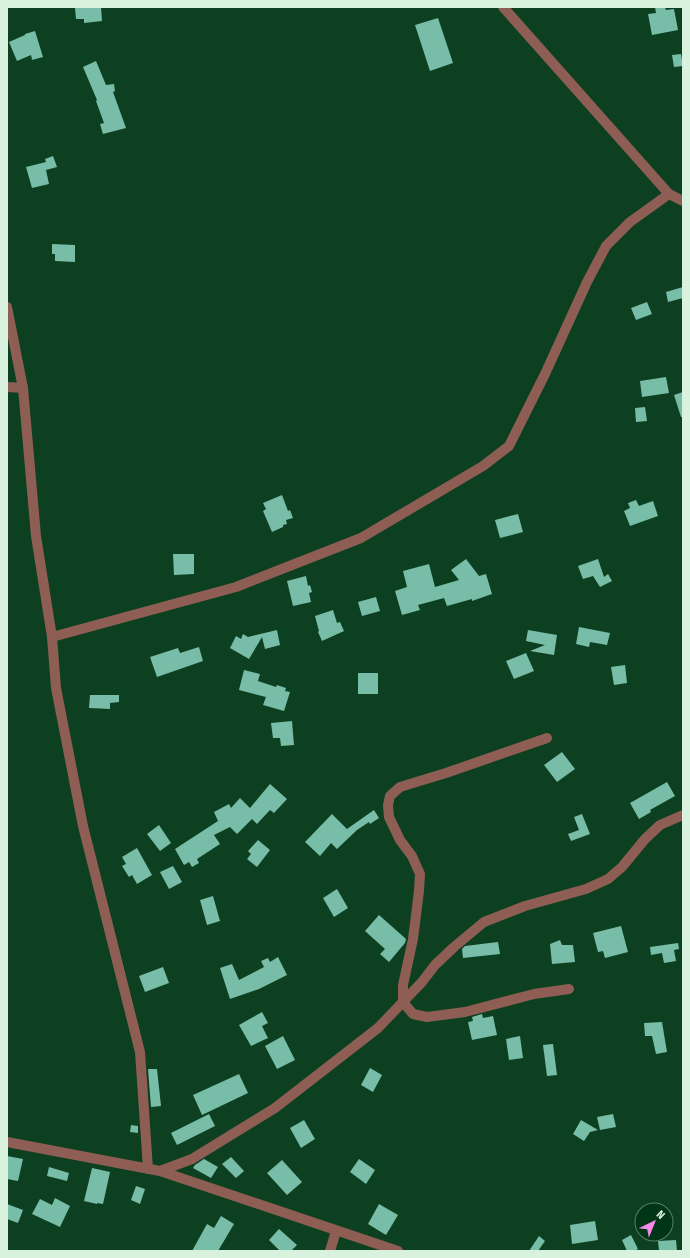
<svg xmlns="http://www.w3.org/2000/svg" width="690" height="1258" font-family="'Fira Sans Condensed',sans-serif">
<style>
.building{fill:#78bda7}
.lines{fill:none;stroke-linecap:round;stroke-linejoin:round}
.minor{stroke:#8e5d53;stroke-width:10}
</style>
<rect width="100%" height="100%" fill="#0c4020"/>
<g class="building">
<path d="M101 7 102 21 84 23V19H76L75 8Z"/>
<path d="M655 7H665L666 10 674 9 678 30 652 35 648 14 656 13Z"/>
<path d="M438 18 453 63 430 71 415 25Z"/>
<path d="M35 31 43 57 32 60 31 55 17 61 9 42 25 35V34Z"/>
<path d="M681 54 683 66 674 67 672 55Z"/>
<path d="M96 61 106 85 114 84 115 91 113 92 126 128 103 134 100 124 104 123 96 101 97 100 83 67Z"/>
<path d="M53 156 57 167 46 170 49 184 32 188 26 167 46 162 45 159Z"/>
<path d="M52 244 75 245V262L55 261V254H52Z"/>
<path d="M683 287V298L668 302 666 292Z"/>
<path d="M647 302 652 314 636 320 631 308Z"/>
<path d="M666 377 669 393 642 397 640 381Z"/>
<path d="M683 392V417H681L674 395Z"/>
<path d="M645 407 647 421 636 422 635 408Z"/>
<path d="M282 495 288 511 290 510 293 518 286 520 287 524 283 525V527L272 532 263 511 266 509 263 503Z"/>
<path d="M636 500 639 506 653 501 658 516 630 526 624 511 630 508 628 503Z"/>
<path d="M518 514 523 532 500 538 495 520Z"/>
<path d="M173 554H194V574L174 575Z"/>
<path d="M466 559 479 576 486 574 492 594 472 601V599L447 606 444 598 418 605 420 610 402 615 395 591 407 587 403 571 429 564 435 587 459 580 451 570Z"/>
<path d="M598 559 604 577 608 574 612 581 600 587 593 576 583 579 578 566Z"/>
<path d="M306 576 308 586 310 585 312 592 309 593 311 602 293 606 287 581Z"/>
<path d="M376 597 380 611 362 616 358 602Z"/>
<path d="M333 610 337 623 340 622 344 631 322 641 318 632 319 631 315 616Z"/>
<path d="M579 627 610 633 607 645 590 642 589 647 576 644Z"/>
<path d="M277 630 280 645 265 649 262 637 249 659 230 648 236 636 241 639 243 634 248 637Z"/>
<path d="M528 630 557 635 554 655 530 651 545 645 526 641Z"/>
<path d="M199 647 203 661 157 677 150 657 178 648 180 653Z"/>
<path d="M526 653 534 671 514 679 506 661Z"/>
<path d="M625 665 627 683 614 685 611 667Z"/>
<path d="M244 670 260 674 258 681 276 687 277 685 286 688 285 691 290 692 284 711 263 705 266 697 239 690Z"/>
<rect x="358" y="673" width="20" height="21"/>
<path d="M90 695H119V702L110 703V709L89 708Z"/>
<path d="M292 721 294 745 281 746 280 738H273L271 723Z"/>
<path d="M562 752 575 769 557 782 544 765Z"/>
<path d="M667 782 675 796 650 810 651 812 639 819 630 803Z"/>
<path d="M270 784 287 799 274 813 270 810 257 824 252 819 237 834 230 827 214 835 220 844 197 859 199 863 192 867 189 862 184 865 175 849 218 821 214 812 229 804 231 808 240 798 250 808Z"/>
<path d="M374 810 379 818 370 824 369 822 357 830 337 849 331 843 320 856 305 842 332 814 347 829Z"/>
<path d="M582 814 590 834 571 841 568 834 579 830 574 817Z"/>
<path d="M159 825 171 843 160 851 147 834Z"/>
<path d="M258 840 270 850 257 867 247 859 251 854 248 851Z"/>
<path d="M137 848 152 875 137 884 132 875 129 877 122 866 126 864 122 857Z"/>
<path d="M173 866 182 882 169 889 160 872Z"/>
<path d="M337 889 348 908 334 917 323 898Z"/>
<path d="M213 896 220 921 207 925 200 900Z"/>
<path d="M379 915 406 939 405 943 389 962 380 954 385 949 365 931Z"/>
<path d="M621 926 628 952 605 958 603 951 598 952 593 933Z"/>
<path d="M560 940 562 945H573L575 962 552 964 550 944Z"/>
<path d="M498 942 500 954 463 958 462 949 465 946Z"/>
<path d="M678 943 679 949 674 950 676 961 664 963 662 953 651 955 650 947Z"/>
<path d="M278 957 287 975 259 989 230 999 220 968 232 964 239 980 264 967 261 961 268 958 270 962Z"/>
<path d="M163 967 169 983 145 992 139 976Z"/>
<path d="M262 1012 268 1023 262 1026 268 1038 251 1046 239 1025Z"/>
<path d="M482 1014 483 1018 493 1016 497 1035 472 1040 468 1022 473 1021 472 1017Z"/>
<path d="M662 1022 667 1052 656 1054 652 1036H645L644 1023Z"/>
<path d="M283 1036 295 1060 277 1069 265 1046Z"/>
<path d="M520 1036 523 1058 509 1060 506 1039Z"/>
<path d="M553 1044 557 1075 547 1076 543 1045Z"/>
<path d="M370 1068 382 1075 373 1092 361 1085Z"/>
<path d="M148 1069H157L161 1106 151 1107Z"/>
<path d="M239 1074 248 1093 202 1115 193 1095Z"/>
<path d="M209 1114 215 1126 177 1145 171 1133Z"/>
<path d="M613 1114 616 1127 600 1130 597 1117Z"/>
<path d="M304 1120 315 1139 301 1148 290 1128Z"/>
<path d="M581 1120 598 1130 590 1132 584 1141 573 1134Z"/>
<path d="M131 1125 138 1126V1133L130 1132Z"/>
<path d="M7 1156 23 1159 18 1181 7 1179Z"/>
<path d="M231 1157 244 1171 236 1178 222 1164Z"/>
<path d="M204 1159 218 1167 211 1178 193 1168 195 1165Z"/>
<path d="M359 1159 375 1170 366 1184 350 1172Z"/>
<path d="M282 1160 302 1182 287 1195 267 1173Z"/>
<path d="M49 1167 69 1173 67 1181 47 1176Z"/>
<path d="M92 1168 110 1172 103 1204 97 1203V1204L84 1201Z"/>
<path d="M136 1186 145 1189 140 1204 131 1200Z"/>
<path d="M55 1198 70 1206 60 1227 32 1214 40 1199 52 1205Z"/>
<path d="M7 1204 23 1210 18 1223 7 1219Z"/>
<path d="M379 1204 398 1215 386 1235 368 1224Z"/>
<path d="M221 1216 234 1224 218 1251H192L207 1224 214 1228Z"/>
<path d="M595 1221 598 1240 572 1244 570 1225Z"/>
<path d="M279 1229 297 1245 291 1251H280L269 1240Z"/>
<path d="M631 1235 638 1249 634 1251H627L622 1240Z"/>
<path d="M539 1236 545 1241 538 1251H529Z"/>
<path d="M676 1240 677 1251H659L658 1241Z"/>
</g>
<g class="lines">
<g class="minor">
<path d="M503 7 661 185 669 194 683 201"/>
<path d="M7 307 23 388 36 536 52 637 56 688 83 826 140 1052 148 1169"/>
<path d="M7 387 23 388"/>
<path d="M52 637 236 587 361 538 483 466 509 446 545 374 587 282 606 246 630 222 669 194"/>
<path d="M547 738 446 773 400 787 390 796 388 805 389 817 400 840 412 856 420 874 419 891 413 939 403 985V1002L413 1014 427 1017 465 1012 534 994 569 989"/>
<path d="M7 1142 160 1171 398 1251"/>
<path d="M160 1171 192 1159 275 1108 378 1028 422 982 435 965 454 947 484 922 525 906 586 889 608 879 622 867 645 839 660 825 683 815"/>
<path d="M330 1251 336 1231"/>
</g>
</g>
<rect width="690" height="1258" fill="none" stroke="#d8f2de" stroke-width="16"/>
<g transform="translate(654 1222) rotate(43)"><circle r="19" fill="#003516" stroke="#568166"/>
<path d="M0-3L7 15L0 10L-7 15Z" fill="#f888ea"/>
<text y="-6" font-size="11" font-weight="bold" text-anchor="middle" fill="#d8f2de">N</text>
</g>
</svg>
